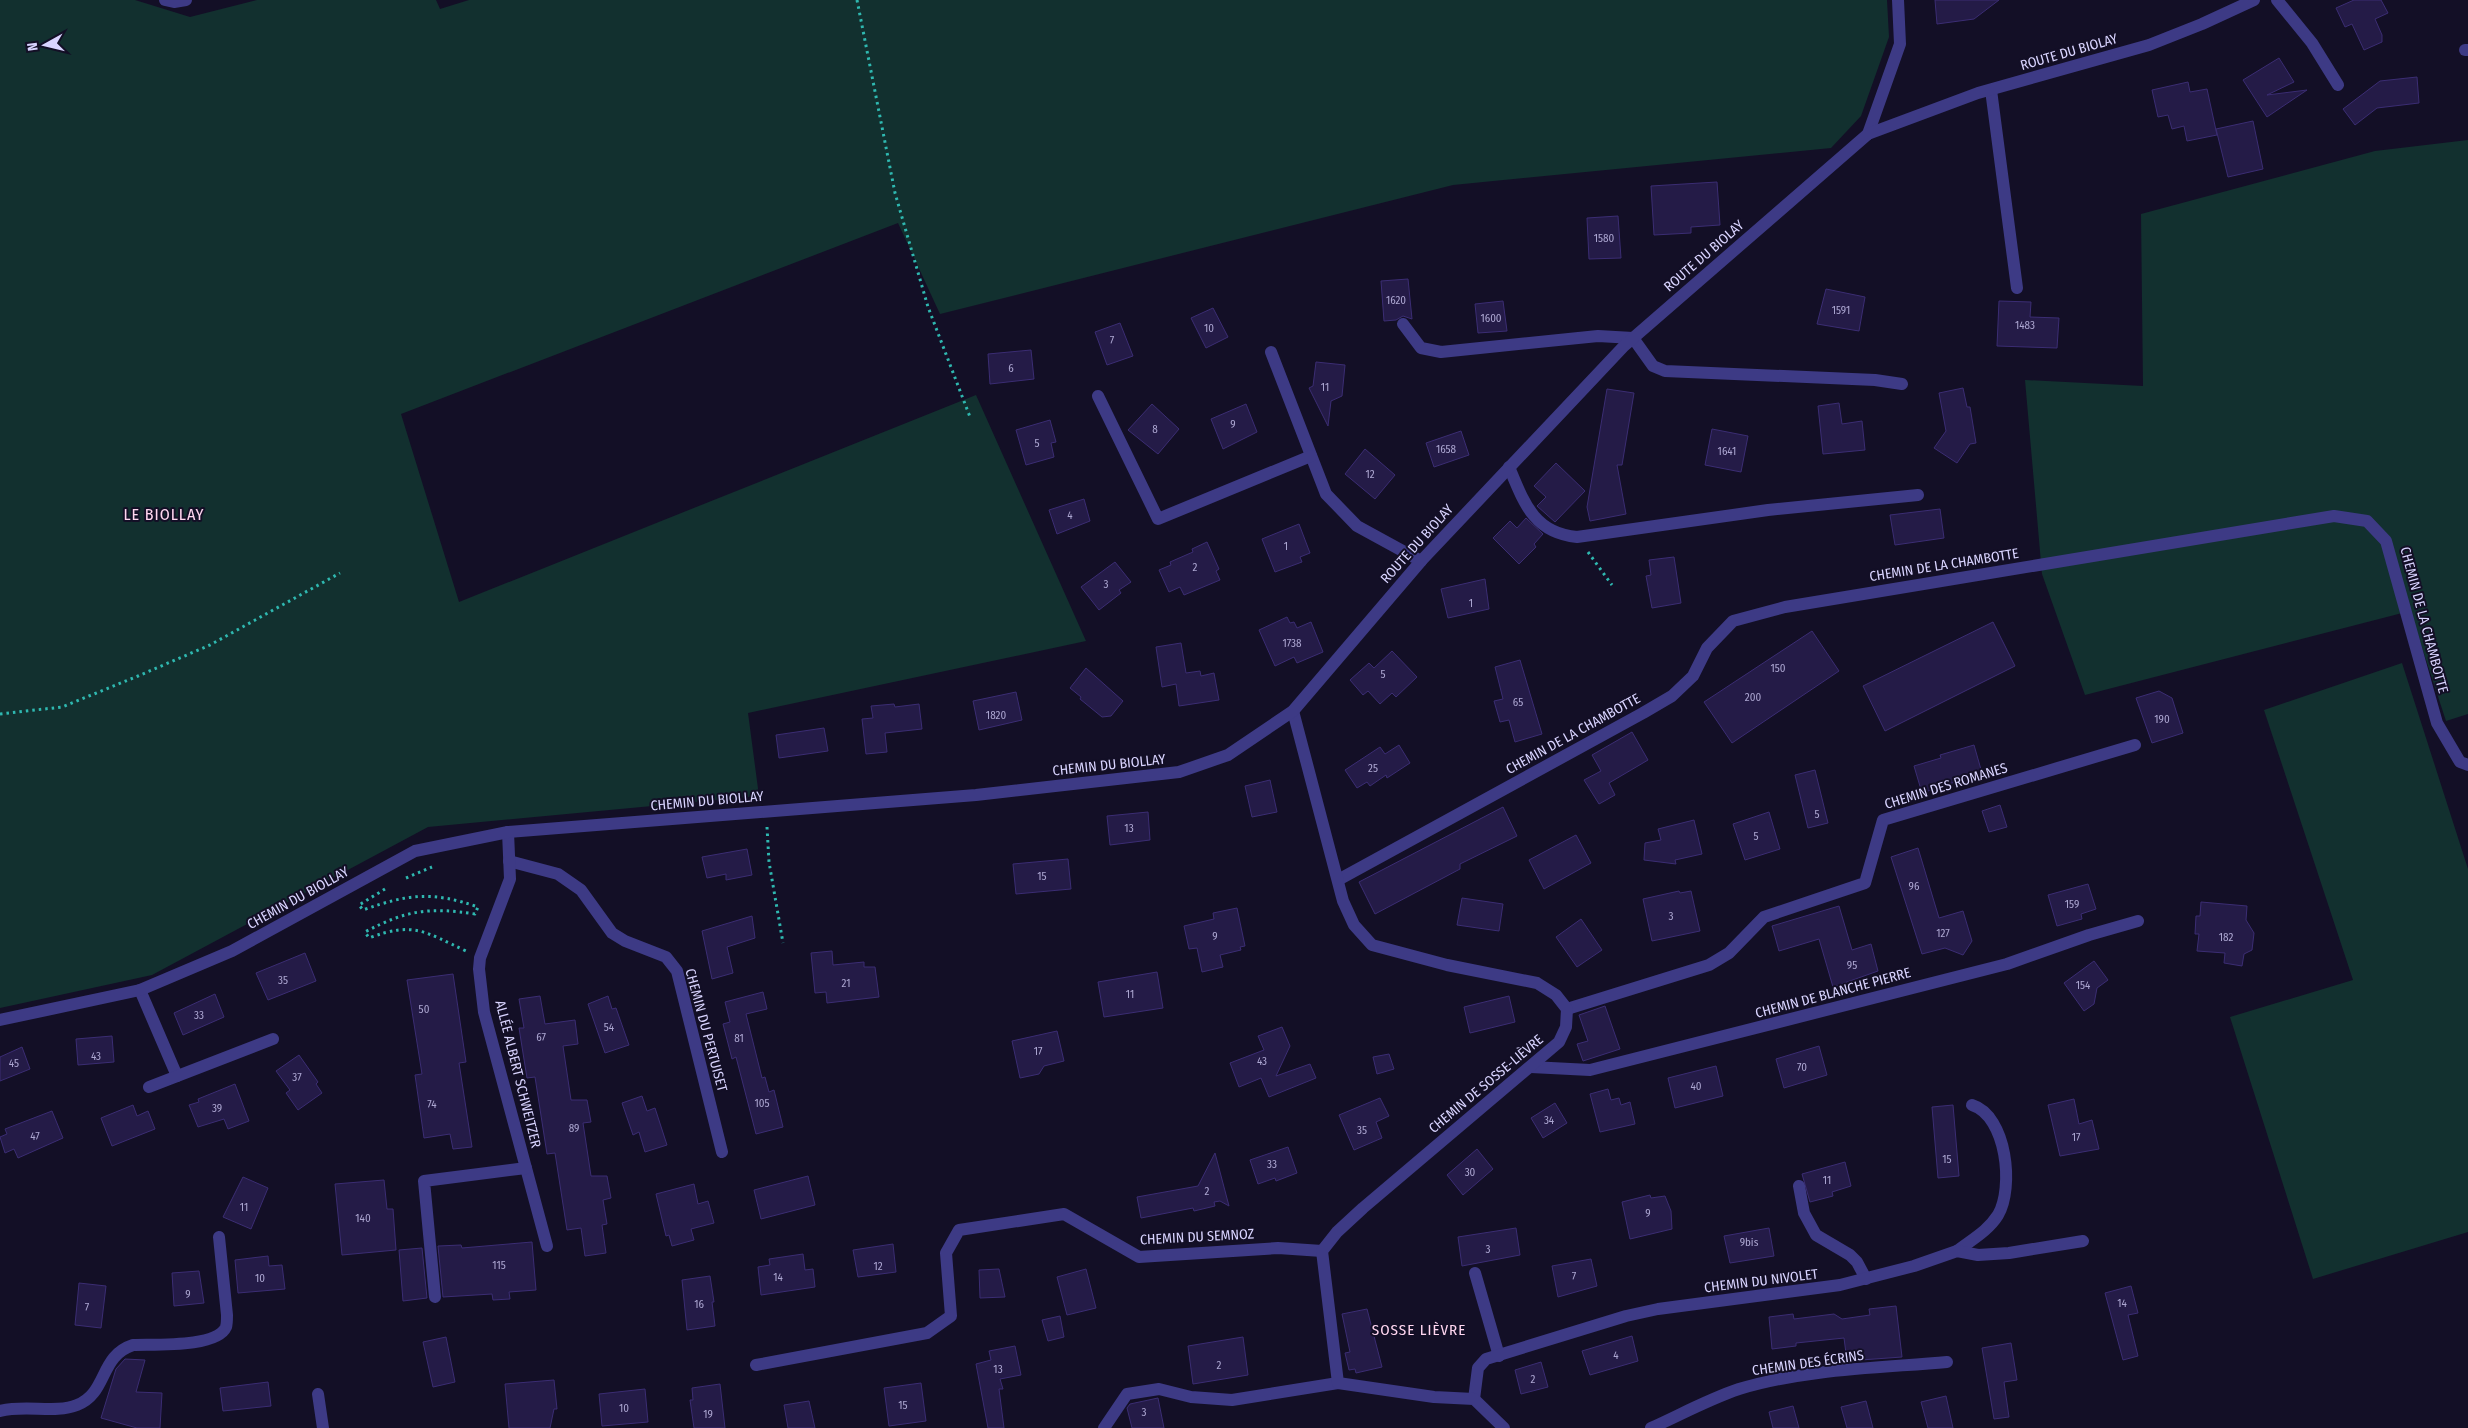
<svg xmlns="http://www.w3.org/2000/svg" width="2468" height="1428" font-family="'Fira Sans Condensed',sans-serif">
<style>
.green{fill:#12302f}
.building{fill:#241b47;stroke:#3b2d73}
.lines{fill:none;stroke-linecap:round;stroke-linejoin:round}
.path{stroke:#2fb8b0;stroke-width:3;stroke-dasharray:2.5 4;stroke-linecap:butt}
.lane{stroke:#3d3a85;stroke-width:12}
.street{stroke:#3d3a85;stroke-width:12}
.labels{text-anchor:middle;dominant-baseline:central;stroke-width:4;stroke-linejoin:round;paint-order:stroke}
.number-label{font-size:11px;fill:#aca6d1}
.street-label{font-size:14px;fill:#d9d4ff;stroke:#130f26}
.neighbourhood-label{font-size:15px;letter-spacing:1px;fill:#ffd6f0;stroke:#130f26}
.quarter-label{font-size:16px;letter-spacing:1px;fill:#ffd6f0;stroke:#130f26}
</style>
<rect width="100%" height="100%" fill="#130f26"/>
<g class="green">
<path d="M0 0H135L190 17 257 0H436L440 9 469 0H1887L1889 37 1861 116 1831 148 1453 185 940 314 898 223 401 414 459 602 976 395 1086 641 748 713 759 796 428 827 152 975 0 1008Z"/>
<path d="M2468 140V714L2446 721 2410 611 2085 695 2042 574 2025 380 2143 386 2141 214 2375 151Z"/>
<path d="M2402 663 2468 869V1232L2313 1279 2230 1017 2353 980 2264 710Z"/>
</g>
<g class="building">
<path d="M1935 0H1999L1974 19 1937 24Z"/>
<path d="M2354 0H2381L2388 13 2375 19 2382 35V42L2364 50 2352 24 2345 27 2336 8Z"/>
<path d="M2279 58 2294 82 2267 95 2307 90 2267 117 2243 80Z"/>
<path d="M2417 77 2419 103 2377 108 2355 125 2343 109 2380 81Z"/>
<path d="M2188 82 2190 92 2207 89 2217 135 2187 141 2184 126 2172 129 2168 115 2158 117 2152 90Z"/>
<path d="M2253 121 2263 169 2228 177 2216 129Z"/>
<path d="M1717 182 1720 225 1691 227V233L1654 235 1651 186Z"/>
<path d="M1618 216 1621 258 1589 259 1587 218Z"/>
<path d="M1408 279 1412 319 1403 316 1396 320 1384 321 1381 281Z"/>
<path d="M1826 289 1865 297 1859 331 1817 324Z"/>
<path d="M1503 301 1507 331 1478 333 1475 304Z"/>
<path d="M1999 301 2031 302 2030 317 2059 318 2057 348 1997 346Z"/>
<path d="M1213 308 1228 337 1206 348 1191 318Z"/>
<path d="M1120 323 1133 356 1107 365 1095 332Z"/>
<path d="M1031 350 1034 379 990 384 988 354Z"/>
<path d="M1316 362 1345 365 1342 396 1331 401 1328 426 1309 388 1313 386Z"/>
<path d="M1963 388 1967 407H1970L1976 443 1970 444 1957 463 1934 448 1946 431 1939 393Z"/>
<path d="M1607 389 1634 393 1622 465H1617L1626 514 1590 521 1587 507Z"/>
<path d="M1839 403 1842 424 1862 421 1865 450 1823 454 1818 406Z"/>
<path d="M1152 404 1179 429 1158 454 1128 430Z"/>
<path d="M1246 404 1257 432 1223 449 1211 419Z"/>
<path d="M1050 420 1056 442 1051 443 1054 457 1026 465 1016 430Z"/>
<path d="M1712 429 1748 436 1741 472 1705 465Z"/>
<path d="M1461 431 1469 455 1434 467 1426 443Z"/>
<path d="M1365 449 1395 475 1375 499 1345 474Z"/>
<path d="M1556 463 1585 491 1555 522 1537 506 1546 497 1534 486Z"/>
<path d="M1084 499 1090 521 1057 534 1049 510Z"/>
<path d="M1940 509 1944 538 1895 545 1890 515Z"/>
<path d="M1526 518 1543 534 1534 544 1536 547 1519 564 1493 538 1510 521 1517 528Z"/>
<path d="M1299 524 1310 553 1300 557 1302 562 1275 572 1262 539Z"/>
<path d="M1207 542 1219 569 1216 571 1220 580 1184 595 1180 587 1169 592 1159 570 1171 565 1170 562 1193 552 1192 549Z"/>
<path d="M1674 557 1681 603 1652 608 1646 576 1651 575 1649 560Z"/>
<path d="M1115 562 1131 582 1119 590 1121 593 1099 610 1081 587Z"/>
<path d="M1485 579 1489 609 1448 618 1441 589Z"/>
<path d="M1287 617 1290 623 1294 622 1297 628 1311 622 1323 652 1297 663 1294 657 1275 666 1259 630Z"/>
<path d="M1993 622 2015 666 1885 731 1863 686Z"/>
<path d="M1812 631 1839 671 1732 743 1704 702Z"/>
<path d="M1181 643 1186 673 1200 671 1201 676 1214 673 1219 700 1179 706 1176 684 1162 687 1156 647Z"/>
<path d="M1392 651 1417 677 1396 697 1392 693 1380 704 1368 691 1363 695 1350 680 1369 663 1374 668Z"/>
<path d="M1520 660 1542 734 1515 742 1509 720 1500 722 1494 701 1503 699 1495 667Z"/>
<path d="M1086 668 1123 701 1111 716 1102 717 1080 699 1081 697 1070 688Z"/>
<path d="M2159 691 2172 698 2183 733 2152 743 2136 698Z"/>
<path d="M1016 692 1022 720 979 730 973 701Z"/>
<path d="M894 704 895 707 919 704 922 729 885 733 887 752 866 754 862 719 873 718 871 706Z"/>
<path d="M824 728 828 751 779 758 776 735Z"/>
<path d="M1632 732 1648 760 1609 783 1615 795 1599 804 1584 780 1601 771 1592 755Z"/>
<path d="M1399 745 1410 763 1387 778 1386 775 1370 786 1367 782 1357 788 1345 770 1380 747 1385 754Z"/>
<path d="M1974 745 1982 773 1922 793 1914 766 1941 758 1940 755Z"/>
<path d="M1815 770 1828 823 1808 828 1795 775Z"/>
<path d="M1270 780 1277 812 1252 817 1245 786Z"/>
<path d="M2000 805 2007 827 1989 832 1982 811Z"/>
<path d="M1503 807 1517 836 1460 864V869L1375 914 1359 882Z"/>
<path d="M1148 812 1150 840 1110 845 1107 816Z"/>
<path d="M1769 812 1780 849 1745 860 1733 824Z"/>
<path d="M1694 820 1702 854 1675 860 1676 864 1644 860 1645 843 1661 840 1658 829Z"/>
<path d="M1576 835 1591 863 1544 889 1529 860Z"/>
<path d="M1918 848 1939 918 1963 911 1972 941 1963 955 1945 948 1922 954 1891 857Z"/>
<path d="M747 849 752 875 726 880V874L707 878 702 857Z"/>
<path d="M1068 859 1071 889 1016 894 1013 864Z"/>
<path d="M2088 884 2096 909 2081 914 2082 919 2057 926 2048 895Z"/>
<path d="M1679 891 1680 893 1691 891 1700 931 1652 941 1643 899Z"/>
<path d="M1462 898 1503 904 1499 931 1457 925Z"/>
<path d="M2201 902 2247 906 2246 920 2254 933 2252 950 2244 954 2242 966 2224 963 2225 953 2197 951 2199 934H2195L2196 916H2200Z"/>
<path d="M1839 906 1852 950 1871 944 1878 971 1833 987 1819 939 1779 951 1772 926Z"/>
<path d="M1237 908 1245 946 1240 947 1241 950 1220 955 1223 967 1202 972 1197 948 1189 949 1184 926 1214 919 1213 913Z"/>
<path d="M752 916 755 938 727 947 733 973 712 979 702 931Z"/>
<path d="M1581 919 1602 950 1577 967 1556 937Z"/>
<path d="M832 951 833 965 864 962V967H875L879 997 827 1003 826 992 815 993 811 953Z"/>
<path d="M305 953 316 981 268 1000 256 973Z"/>
<path d="M2094 961 2108 980 2097 988 2094 1004 2084 1011 2064 983Z"/>
<path d="M1157 972 1163 1008 1104 1017 1098 982Z"/>
<path d="M453 974 466 1062 459 1063 472 1147 453 1149 450 1134 424 1138 415 1075 422 1074 407 980Z"/>
<path d="M763 992 767 1009 746 1014 762 1078 765 1077 769 1092 774 1090 783 1127 756 1134 736 1057 732 1059 723 1024 730 1022 725 1002Z"/>
<path d="M215 994 224 1017 183 1035 174 1013Z"/>
<path d="M540 996 545 1024 575 1020 578 1044 563 1046 571 1100H587L591 1122 583 1123 591 1176H607L611 1198 603 1200 607 1224 602 1225 606 1253 585 1256 581 1228 567 1230 555 1153 547 1154 535 1077 527 1078 519 1028H524L519 999Z"/>
<path d="M608 996 612 1009 616 1008 629 1045 605 1053 588 1004Z"/>
<path d="M1509 996 1515 1022 1470 1033 1464 1007Z"/>
<path d="M1605 1006 1620 1049 1583 1061 1577 1044 1588 1041 1579 1015Z"/>
<path d="M1282 1027 1290 1046 1276 1076 1310 1064 1316 1078 1269 1097 1261 1078 1239 1087 1230 1063 1264 1050 1258 1036Z"/>
<path d="M1057 1031 1064 1061 1044 1066 1039 1074 1020 1078 1012 1041Z"/>
<path d="M112 1036 114 1062 78 1065 76 1039Z"/>
<path d="M1819 1046 1827 1075 1784 1088 1776 1059Z"/>
<path d="M22 1047 30 1069 0 1081V1057Z"/>
<path d="M1389 1054 1394 1069 1377 1074 1373 1057Z"/>
<path d="M299 1055 318 1082 316 1084 322 1093 298 1110 286 1093 290 1090 276 1071Z"/>
<path d="M1716 1066 1723 1096 1675 1108 1668 1078Z"/>
<path d="M235 1084 249 1121 228 1129 224 1119 198 1127 189 1105 199 1102 198 1099Z"/>
<path d="M1608 1089 1611 1100 1619 1098 1621 1105 1630 1102 1635 1124 1600 1132 1590 1094Z"/>
<path d="M642 1096 647 1111 655 1108 667 1145 645 1152 639 1132 633 1135 622 1103Z"/>
<path d="M1380 1098 1389 1116 1376 1122 1382 1138 1354 1150 1339 1115Z"/>
<path d="M2074 1099 2079 1124 2092 1120 2099 1149 2060 1156 2048 1105Z"/>
<path d="M1555 1103 1567 1123 1543 1138 1531 1118Z"/>
<path d="M133 1105 137 1116 148 1111 155 1129 112 1146 101 1118Z"/>
<path d="M1953 1105 1959 1176 1938 1178 1932 1107Z"/>
<path d="M52 1111 63 1138 18 1158 14 1149 5 1153 0 1137 7 1134 5 1129Z"/>
<path d="M1288 1147 1297 1173 1276 1181 1275 1178 1258 1184 1250 1160Z"/>
<path d="M1477 1149 1493 1169 1463 1195 1447 1175Z"/>
<path d="M1215 1153 1229 1206 1220 1201 1214 1202 1215 1206 1194 1211 1193 1208 1141 1218 1137 1197 1198 1186Z"/>
<path d="M1845 1162 1851 1186 1832 1192 1833 1196 1810 1202 1802 1174Z"/>
<path d="M808 1176 815 1205 761 1219 754 1190Z"/>
<path d="M243 1177 268 1188 251 1229 223 1217Z"/>
<path d="M384 1180 387 1209H393L396 1250 342 1255 335 1184Z"/>
<path d="M694 1184 698 1204 708 1201 714 1223 691 1229 694 1240 672 1246 669 1235 666 1236 656 1194Z"/>
<path d="M1650 1195 1651 1198 1665 1196 1671 1211 1672 1229 1630 1239 1622 1202Z"/>
<path d="M1516 1228 1520 1255 1462 1266 1458 1237Z"/>
<path d="M1769 1228 1774 1256 1730 1263 1724 1236Z"/>
<path d="M532 1242 536 1290 509 1292 510 1299 493 1300 492 1294 443 1297 438 1246 461 1245 462 1248Z"/>
<path d="M893 1244 896 1272 858 1277 853 1250Z"/>
<path d="M422 1248 427 1298 403 1301 399 1250Z"/>
<path d="M803 1254 805 1270 813 1269 815 1287 761 1295 758 1267 770 1265 769 1259Z"/>
<path d="M268 1256 269 1266 282 1265 285 1289 238 1293 235 1260Z"/>
<path d="M1591 1259 1597 1286 1558 1297 1552 1266Z"/>
<path d="M999 1269 1005 1297 980 1298 979 1270Z"/>
<path d="M1086 1269 1096 1308 1067 1315 1057 1277Z"/>
<path d="M199 1271 204 1303 174 1306 172 1273Z"/>
<path d="M710 1276 714 1302H712L715 1326 687 1330 682 1280Z"/>
<path d="M79 1283 106 1286 101 1328 75 1325Z"/>
<path d="M2131 1286 2138 1313 2128 1315 2138 1356 2123 1360 2105 1293Z"/>
<path d="M1896 1306 1902 1357 1847 1361 1844 1338 1796 1343V1346L1772 1349 1769 1317 1793 1314 1794 1319 1834 1314 1842 1319 1870 1315 1869 1309Z"/>
<path d="M1367 1309 1382 1367 1356 1373 1355 1369 1349 1370 1345 1353 1350 1352 1342 1314Z"/>
<path d="M1060 1316 1064 1337 1048 1341 1042 1320Z"/>
<path d="M1632 1336 1638 1361 1590 1375 1582 1351Z"/>
<path d="M446 1337 455 1382 433 1387 423 1342Z"/>
<path d="M1243 1337 1248 1375 1193 1384 1188 1346Z"/>
<path d="M2011 1343 2017 1380 2004 1382 2009 1417 1994 1419 1982 1348Z"/>
<path d="M1015 1346 1021 1375 1000 1379 1003 1389H999L1004 1428H988L976 1364 991 1360 989 1351Z"/>
<path d="M125 1359 145 1360 136 1392 162 1393 160 1428H137L101 1418 116 1369Z"/>
<path d="M1541 1362 1548 1387 1521 1394 1515 1370Z"/>
<path d="M554 1380 557 1409H554L550 1428H509L505 1384Z"/>
<path d="M268 1382 271 1406 223 1411 220 1388Z"/>
<path d="M921 1383 926 1421 889 1426 884 1388Z"/>
<path d="M720 1384 725 1428H694L690 1400H693L692 1388Z"/>
<path d="M645 1389 648 1422 602 1426 599 1394Z"/>
<path d="M1946 1396 1953 1428H1928L1921 1402Z"/>
<path d="M1158 1398 1164 1428H1132L1127 1408 1130 1404Z"/>
<path d="M809 1401 815 1428H788L784 1405Z"/>
<path d="M1866 1401 1873 1428H1847L1841 1407Z"/>
<path d="M1793 1406 1799 1428H1773L1769 1412Z"/>
</g>
<g class="lines">
<g class="path">
<path d="M857 0 895 193 928 307 970 417"/>
<path d="M1588 552 1612 585"/>
<path d="M0 714 62 707 138 676 210 645 340 573"/>
<path d="M767 827 769 862 783 943"/>
<path d="M406 878 432 867"/>
<path d="M385 889 359 905 363 910C408 894 432 891 478 907L475 914C430 907 406 910 365 932L369 938C414 921 425 932 466 951"/>
</g>
<g class="lane">
<path d="M2277 0 2312 43 2338 85"/>
<path d="M2465 50H2468"/>
<path d="M1991 90 2017 288"/>
<path d="M1403 324 1421 348 1441 352 1598 336 1633 338 1653 366 1665 371 1875 380 1902 384"/>
<path d="M1271 352 1326 494 1357 526 1421 561"/>
<path d="M1098 396 1158 519 1311 456"/>
<path d="M1509 467C1524 503 1534 533 1577 537L1768 510 1918 495"/>
<path d="M509 861 558 874 581 890 612 933 625 941 666 957 677 971 722 1152"/>
<path d="M1338 880 1643 713 1672 696 1693 676 1707 648 1733 621 1785 607 2334 516 2367 521 2386 541 2437 723 2460 762 2468 765"/>
<path d="M140 990 177 1076"/>
<path d="M1567 1009 1709 965 1729 953 1764 917 1865 883 1883 820 2135 745"/>
<path d="M1531 1067 1590 1070 2007 964 2089 935 2138 921"/>
<path d="M149 1087 273 1039"/>
<path d="M526 1168 547 1246"/>
<path d="M1799 1186 1804 1213 1816 1235 1850 1255 1857 1262 1866 1279"/>
<path d="M1957 1251C1971 1240 1988 1231 1998 1215 2014 1188 2007 1116 1972 1105"/>
<path d="M1475 1273 1499 1356"/>
<path d="M435 1297 424 1181 526 1168 484 1012 479 969 480 958 510 879 508 832"/>
<path d="M756 1365 927 1333 951 1316 946 1253 959 1230 1064 1214 1139 1257 1278 1248 1322 1251"/>
<path d="M318 1394 323 1428"/>
<path d="M1474 1399 1478 1368 1486 1359 1626 1316 1658 1309 1840 1285 1914 1266 1957 1251 1978 1255 2009 1253 2083 1241"/>
<path d="M0 1411C25 1404 55 1414 77 1405 108 1393 99 1356 133 1345 153 1344 217 1348 226 1327 227 1324 227 1318 227 1315L219 1237"/>
<path d="M1104 1428 1127 1394 1159 1389 1191 1397 1232 1400 1338 1383"/>
<path d="M1651 1428C1680 1415 1709 1399 1739 1389 1805 1369 1878 1368 1947 1362"/>
</g>
<g class="street">
<path d="M165 0 174 2 186 0"/>
<path d="M1868 134 1900 44 1898 0"/>
<path d="M1293 711 1343 901 1354 925 1372 945 1447 965 1537 983 1556 995 1567 1009 1566 1027 1559 1042 1363 1208 1337 1232 1322 1251 1338 1383 1434 1397 1474 1399 1504 1428"/>
<path d="M0 1020 140 990 232 951 415 851 508 832 976 795 1179 772 1228 755 1293 711 1421 561 1624 346 1868 134 1978 93 2149 45 2202 24 2254 0"/>
</g>
</g>
<g class="labels">
<g class="number-label">
<text x="1604" y="238">1580</text>
<text x="1396" y="300">1620</text>
<text x="1841" y="310">1591</text>
<text x="1491" y="318">1600</text>
<text x="2025" y="325">1483</text>
<text x="1209" y="328">10</text>
<text x="1112" y="340">7</text>
<text x="1011" y="368">6</text>
<text x="1325" y="387">11</text>
<text x="1233" y="424">9</text>
<text x="1155" y="429">8</text>
<text x="1037" y="443">5</text>
<text x="1446" y="449">1658</text>
<text x="1727" y="451">1641</text>
<text x="1370" y="474">12</text>
<text x="1070" y="515">4</text>
<text x="1286" y="546">1</text>
<text x="1195" y="567">2</text>
<text x="1106" y="584">3</text>
<text x="1471" y="603">1</text>
<text x="1292" y="643">1738</text>
<text x="1778" y="668">150</text>
<text x="1383" y="674">5</text>
<text x="1753" y="697">200</text>
<text x="1518" y="702">65</text>
<text x="996" y="715">1820</text>
<text x="2162" y="719">190</text>
<text x="1373" y="768">25</text>
<text x="1817" y="814">5</text>
<text x="1129" y="828">13</text>
<text x="1756" y="836">5</text>
<text x="1042" y="876">15</text>
<text x="1914" y="886">96</text>
<text x="2072" y="904">159</text>
<text x="1671" y="916">3</text>
<text x="1943" y="933">127</text>
<text x="1215" y="936">9</text>
<text x="2226" y="937">182</text>
<text x="1852" y="965">95</text>
<text x="283" y="980">35</text>
<text x="846" y="983">21</text>
<text x="2083" y="985">154</text>
<text x="1130" y="994">11</text>
<text x="424" y="1009">50</text>
<text x="199" y="1015">33</text>
<text x="609" y="1027">54</text>
<text x="541" y="1037">67</text>
<text x="739" y="1038">81</text>
<text x="1038" y="1051">17</text>
<text x="96" y="1056">43</text>
<text x="1262" y="1061">43</text>
<text x="14" y="1063">45</text>
<text x="1802" y="1067">70</text>
<text x="297" y="1077">37</text>
<text x="1696" y="1086">40</text>
<text x="762" y="1103">105</text>
<text x="432" y="1104">74</text>
<text x="217" y="1108">39</text>
<text x="1549" y="1120">34</text>
<text x="574" y="1128">89</text>
<text x="1362" y="1130">35</text>
<text x="35" y="1136">47</text>
<text x="2076" y="1137">17</text>
<text x="1947" y="1159">15</text>
<text x="1272" y="1164">33</text>
<text x="1470" y="1172">30</text>
<text x="1827" y="1180">11</text>
<text x="1207" y="1191">2</text>
<text x="244" y="1207">11</text>
<text x="1648" y="1213">9</text>
<text x="363" y="1218">140</text>
<text x="1749" y="1242">9bis</text>
<text x="1488" y="1249">3</text>
<text x="499" y="1265">115</text>
<text x="878" y="1266">12</text>
<text x="1574" y="1276">7</text>
<text x="778" y="1277">14</text>
<text x="260" y="1278">10</text>
<text x="188" y="1294">9</text>
<text x="2122" y="1303">14</text>
<text x="699" y="1304">16</text>
<text x="87" y="1307">7</text>
<text x="1616" y="1355">4</text>
<text x="1219" y="1365">2</text>
<text x="998" y="1369">13</text>
<text x="1533" y="1379">2</text>
<text x="903" y="1405">15</text>
<text x="624" y="1408">10</text>
<text x="1144" y="1412">3</text>
<text x="708" y="1414">19</text>
</g>
<g class="street-label">
<text transform="translate(2069 52) rotate(-16)">ROUTE DU BIOLAY</text>
<text transform="translate(1704 256) rotate(-41)">ROUTE DU BIOLAY</text>
<text transform="translate(1417 544) rotate(-48)">ROUTE DU BIOLAY</text>
<text transform="translate(1944 565) rotate(-9)">CHEMIN DE LA CHAMBOTTE</text>
<text transform="translate(2424 620) rotate(75)">CHEMIN DE LA CHAMBOTTE</text>
<text transform="translate(1573 734) rotate(-29)">CHEMIN DE LA CHAMBOTTE</text>
<text transform="translate(1109 765) rotate(-6)">CHEMIN DU BIOLLAY</text>
<text transform="translate(1946 786) rotate(-17)">CHEMIN DES ROMANES</text>
<text transform="translate(707 801) rotate(-5)">CHEMIN DU BIOLLAY</text>
<text transform="translate(298 898) rotate(-29)">CHEMIN DU BIOLLAY</text>
<text transform="translate(1833 993) rotate(-15)">CHEMIN DE BLANCHE PIERRE</text>
<text transform="translate(706 1030) rotate(75)">CHEMIN DU PERTUISET</text>
<text transform="translate(518 1074) rotate(76)">ALLÉE ALBERT SCHWEITZER</text>
<text transform="translate(1486 1084) rotate(-40)">CHEMIN DE SOSSE-LIÈVRE</text>
<text transform="translate(1197 1237) rotate(-3)">CHEMIN DU SEMNOZ</text>
<text transform="translate(1761 1281) rotate(-7)">CHEMIN DU NIVOLET</text>
<text transform="translate(1808 1363) rotate(-8)">CHEMIN DES ÉCRINS</text>
</g>
<g class="neighbourhood-label">
<text x="1419" y="1330">SOSSE LIÈVRE</text>
</g>
<g class="quarter-label">
<text x="164" y="514">LE BIOLLAY</text>
</g>
</g>
<g transform="translate(45 45) rotate(262)" stroke="#130f26" stroke-width="4" paint-order="stroke">
<path d="M0-4L9 19L0 12L-9 19Z" fill="#d9d4ff"/>
<text y="-8" font-size="14" font-weight="bold" text-anchor="middle" fill="#d9d4ff">N</text>
</g>
</svg>
